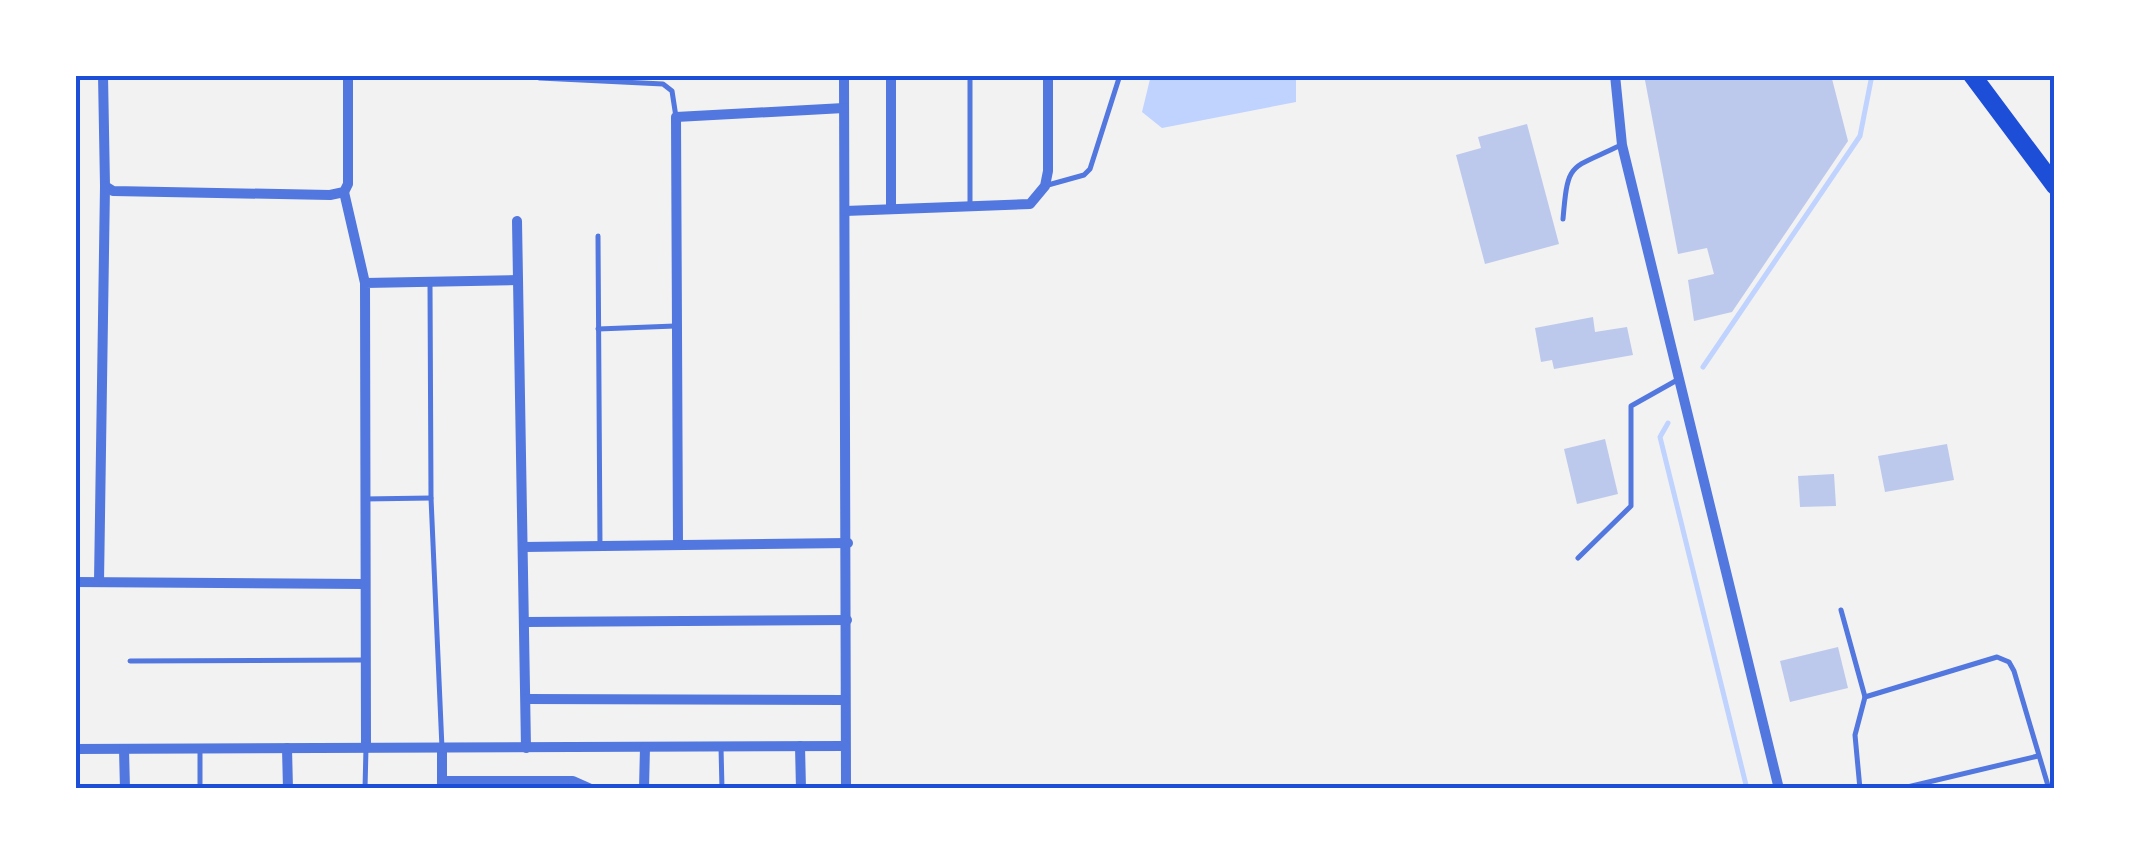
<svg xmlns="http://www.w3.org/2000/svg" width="2130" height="864" font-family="'PT Sans Narrow',sans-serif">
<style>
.water{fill:#bfd3fe}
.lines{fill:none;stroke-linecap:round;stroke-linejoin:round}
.stream{stroke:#bfd3fe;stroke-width:5}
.building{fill:#bdc9ec}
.service{stroke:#5277de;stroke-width:5}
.minor{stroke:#5277de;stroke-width:10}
.primary{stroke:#1d4ed8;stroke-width:18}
.neatline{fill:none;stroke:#1d4ed8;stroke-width:4}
</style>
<rect width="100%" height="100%" fill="#f2f2f2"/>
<path class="water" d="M1151 75H1296V102L1162 128 1142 112Z"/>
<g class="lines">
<g class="stream">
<path d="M1703 367 1860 136 1872 75"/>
<path d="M1668 423 1660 437 1747 789"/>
</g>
</g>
<g class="building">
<path d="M1644 75H1831L1848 141 1732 312 1694 321 1688 280 1714 274 1707 248 1678 254Z"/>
<path d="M1527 124 1559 244 1485 264 1456 155 1481 148 1478 137Z"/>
<path d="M1593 317 1595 332 1627 327 1633 355 1554 369 1552 360 1541 362 1535 328Z"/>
<path d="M1605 439 1618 494 1577 504 1564 449Z"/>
<path d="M1947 444 1954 480 1885 492 1878 456Z"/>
<path d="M1834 474 1836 506 1800 507 1798 476Z"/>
<path d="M1838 647 1848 688 1790 702 1780 661Z"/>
</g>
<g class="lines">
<g class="service">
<path d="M970 75V207"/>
<path d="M540 78 663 84 672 91 676 117"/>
<path d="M1048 185 1084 175 1090 169 1120 75"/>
<path d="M1563 219C1568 161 1569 170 1619 146"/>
<path d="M598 236 600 547"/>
<path d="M430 284 431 498 442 748"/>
<path d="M598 329 675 326"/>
<path d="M364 499 431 498"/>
<path d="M1578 558 1631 506V406L1679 379"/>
<path d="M1841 610 1865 697"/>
<path d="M130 661 363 660"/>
<path d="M721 747 722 789"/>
<path d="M200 789V749"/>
<path d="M365 789 366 748"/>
<path d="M1860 789 1855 735 1865 697 1997 657 2009 662 2014 671 2049 789"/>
<path d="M1899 789 2038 756"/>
</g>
<g class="minor">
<path d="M103 75 105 186 113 191 330 195 344 192 348 184V75"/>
<path d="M844 75 846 789"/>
<path d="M891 75V209"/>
<path d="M1615 75 1622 145 1779 789"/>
<path d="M344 192 365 283"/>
<path d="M845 211 1030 204 1045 186 1048 171V75"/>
<path d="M517 221 526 748"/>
<path d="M678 545 676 117 844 108"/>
<path d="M523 547 848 543"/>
<path d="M75 582 364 584"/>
<path d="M99 582 105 186"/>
<path d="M525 622 847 620"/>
<path d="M526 699 844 700"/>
<path d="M800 746 801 789"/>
<path d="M287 748 288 789"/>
<path d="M366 748 365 283 518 280"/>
<path d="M442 748V789"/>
<path d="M75 749 845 746"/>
<path d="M124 749 125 789"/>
<path d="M442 781H573L591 789"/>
<path d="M644 789 645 747"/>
</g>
<path class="primary" d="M1972 75 2055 186"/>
</g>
<rect width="2130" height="864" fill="none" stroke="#ffffff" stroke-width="155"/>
<rect x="78" y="78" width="1974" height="708" class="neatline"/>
</svg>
